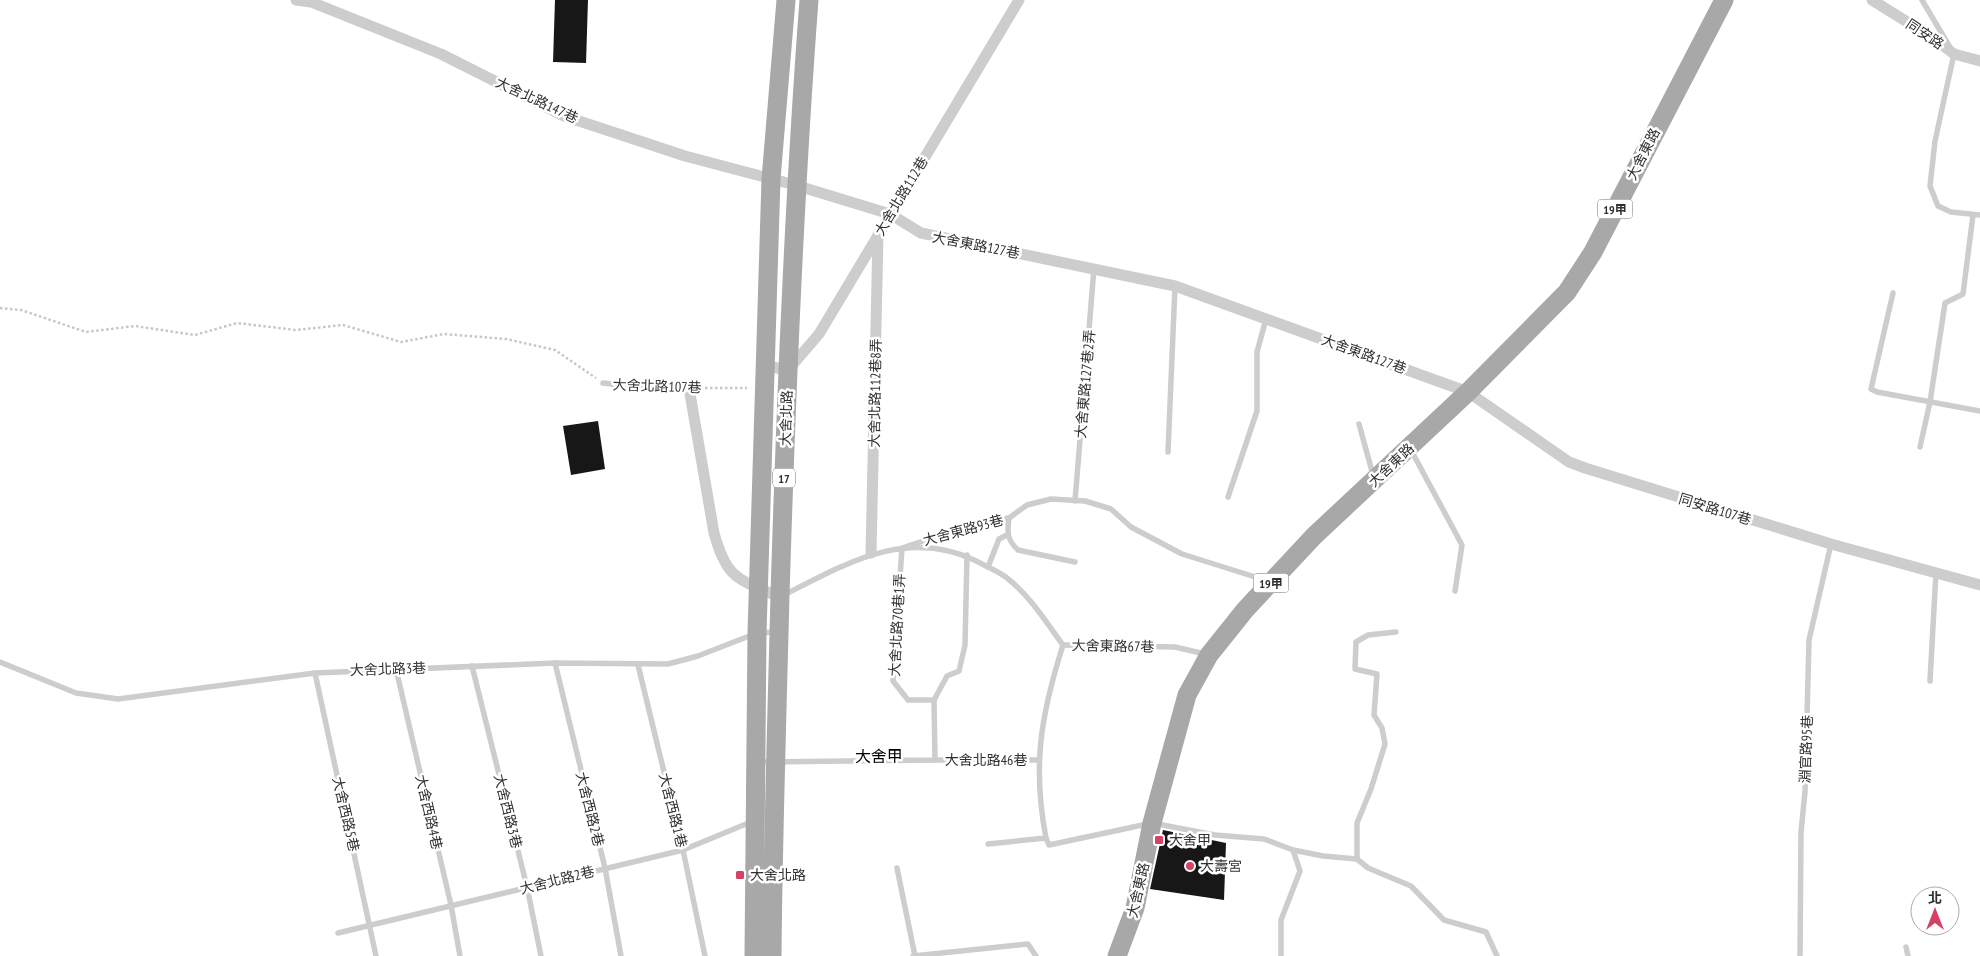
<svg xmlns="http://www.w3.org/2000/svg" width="1980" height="956" font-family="'PT Sans Narrow','Noto Sans TC',sans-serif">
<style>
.building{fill:#171717}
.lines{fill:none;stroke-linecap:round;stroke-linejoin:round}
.path{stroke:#c7c7c7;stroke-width:2.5;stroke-dasharray:2.5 2.5;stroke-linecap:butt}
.lane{stroke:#cdcdcd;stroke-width:5.5}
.street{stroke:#cdcdcd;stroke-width:11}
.primary{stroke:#a8a8a8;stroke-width:19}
.poi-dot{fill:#d74163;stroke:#fff;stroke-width:2}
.labels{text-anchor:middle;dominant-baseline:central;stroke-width:5;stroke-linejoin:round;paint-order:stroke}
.shield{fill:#fff;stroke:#6e6e6e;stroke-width:1}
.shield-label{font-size:12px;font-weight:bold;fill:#303030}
.street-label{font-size:14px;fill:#303030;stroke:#fff}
.poi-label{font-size:14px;fill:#303030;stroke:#fff;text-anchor:start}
.quarter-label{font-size:16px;fill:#000;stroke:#fff}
</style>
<rect width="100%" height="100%" fill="#fff"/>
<g class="building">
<path d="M555 0H588L586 63 553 62Z"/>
<path d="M598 421 605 469 571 475 563 426Z"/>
<path d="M1163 830 1226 843 1224 900 1150 889Z"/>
</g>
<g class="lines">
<g class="path">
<path d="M0 308 21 310 86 332 135 326 195 335 237 323 296 330 343 325 401 342 444 334 506 339 555 350 596 378"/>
<path d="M700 388H747"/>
</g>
<g class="lane">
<path d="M1922 0 1954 54 1935 141 1930 186 1938 206 1951 212 1980 215"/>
<path d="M1893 293 1871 389 1877 392 1980 411"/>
<path d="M603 383 642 388H689"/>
<path d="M1359 424 1373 475"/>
<path d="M1920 447 1930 402 1945 303 1963 294 1973 215"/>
<path d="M1411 450 1462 545 1455 591"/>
<path d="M1168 452 1175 286"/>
<path d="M1228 497 1257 411V352L1266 319"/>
<path d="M1075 501 1094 268"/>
<path d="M1009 518C1007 532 1007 540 1018 550L1075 562"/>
<path d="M988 567 999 539 1007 535"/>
<path d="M784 595C850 561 912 525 984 565 992 569 1001 573 1007 578 1030 596 1046 622 1063 645"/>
<path d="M1063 645 1175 647 1205 654"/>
<path d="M0 662 76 693 118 699 315 673 555 663 668 664 698 656 757 633 777 632"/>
<path d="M555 663 605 868 621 956"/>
<path d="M638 665 683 850 705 956"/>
<path d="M472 666 527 887 541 956"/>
<path d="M396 669 451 905 460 956"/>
<path d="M315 673 376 956"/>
<path d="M1930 681 1936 572"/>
<path d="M934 700H908L893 681 902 548 968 526 1009 518 1027 505 1051 499 1085 501 1111 509 1131 527 1182 554 1268 581"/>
<path d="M935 760H1038"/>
<path d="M758 762 935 760 934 700 947 676 959 671 965 645 967 555"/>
<path d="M1046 838C1032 765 1041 715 1063 645"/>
<path d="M988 844 1046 838 1049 845 1152 823 1215 835 1264 839 1293 850 1323 856 1357 859"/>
<path d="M1357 859V823L1371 789 1385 744 1382 728 1374 715 1377 674 1355 669 1356 642 1368 635 1396 632"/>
<path d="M1357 859 1368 868 1411 886 1444 920 1486 932 1497 956"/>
<path d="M897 868 915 956"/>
<path d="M338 933 683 850 751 822"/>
<path d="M1906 947 1908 956"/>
<path d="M913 956 1028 944 1036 956"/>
<path d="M1281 956V920L1300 871 1293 850"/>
<path d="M1800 956 1801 832 1805 792 1809 640 1831 544"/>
</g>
<g class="street">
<path d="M296 0 311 2 441 54 564 116 685 156 795 185 890 214 921 233 1175 286 1468 392 1569 462 1585 468 1831 544 1980 585"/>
<path d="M1872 0 1933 38 1954 54 1980 61"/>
<path d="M767 366 788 370 819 334 1019 0"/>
<path d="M689 388 714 533C727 580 738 579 780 597"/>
<path d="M871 553 878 235"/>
</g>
<g class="primary">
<path d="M754 956 757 633 771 179 786 0"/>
<path d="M772 956C773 836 777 716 780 595 786 397 794 198 809 0"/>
<path d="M1117 956 1135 908 1152 823 1187 695 1209 655 1245 610 1314 536 1468 392 1567 292 1593 252 1724 0"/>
</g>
</g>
<g class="poi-dot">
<rect x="1154" y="835" width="10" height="10" rx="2.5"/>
<circle cx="1190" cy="866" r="5"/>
<rect x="735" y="870" width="10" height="10" rx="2.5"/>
</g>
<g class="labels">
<g class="shield">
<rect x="1597.5" y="199.5" width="35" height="19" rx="4"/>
<rect x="773" y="468.5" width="22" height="19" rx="4"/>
<rect x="1253.5" y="573.5" width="35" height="19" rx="4"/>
</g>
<g class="shield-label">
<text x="1615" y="209">19甲</text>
<text x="784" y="478">17</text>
<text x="1271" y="583">19甲</text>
</g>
<g class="street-label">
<text transform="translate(1925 34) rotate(34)">同安路</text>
<text transform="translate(537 100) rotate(25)">大舍北路147巷</text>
<text transform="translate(1643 154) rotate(-63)">大舍東路</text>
<text transform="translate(901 196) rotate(-59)">大舍北路112巷</text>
<text transform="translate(976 245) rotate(11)">大舍東路127巷</text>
<text transform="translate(1364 354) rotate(20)">大舍東路127巷</text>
<text transform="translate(1085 384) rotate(-85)">大舍東路127巷2弄</text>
<text transform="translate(657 386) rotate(2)">大舍北路107巷</text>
<text transform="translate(875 393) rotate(-89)">大舍北路112巷8弄</text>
<text transform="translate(786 418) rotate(-88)">大舍北路</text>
<text transform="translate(1391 465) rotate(-43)">大舍東路</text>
<text transform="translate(1715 509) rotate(17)">同安路107巷</text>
<text transform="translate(963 530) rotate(-15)">大舍東路93巷</text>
<text transform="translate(897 625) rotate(-87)">大舍北路70巷1弄</text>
<text transform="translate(1113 646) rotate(1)">大舍東路67巷</text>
<text transform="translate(388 669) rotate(-2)">大舍北路3巷</text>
<text transform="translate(1806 749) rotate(-88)">淵官路95巷</text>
<text x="986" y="760">大舍北路46巷</text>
<text transform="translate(590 809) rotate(76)">大舍西路2巷</text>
<text transform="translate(673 810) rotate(76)">大舍西路1巷</text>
<text transform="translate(508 811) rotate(76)">大舍西路3巷</text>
<text transform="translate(429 812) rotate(77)">大舍西路4巷</text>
<text transform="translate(346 814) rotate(77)">大舍西路5巷</text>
<text transform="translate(557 880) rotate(-14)">大舍北路2巷</text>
<text transform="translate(1138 890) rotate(-77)">大舍東路</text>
</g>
<g class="poi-label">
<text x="1169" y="840">大舍甲</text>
<text x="1200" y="866">大壽宮</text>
<text x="750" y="875">大舍北路</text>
</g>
<g class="quarter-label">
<text x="879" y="756">大舍甲</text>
</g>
</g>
<g transform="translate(1935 911)"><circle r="24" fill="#ffffff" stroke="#acacac"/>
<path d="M0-4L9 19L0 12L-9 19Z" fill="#d74163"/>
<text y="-8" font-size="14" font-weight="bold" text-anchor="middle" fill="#303030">北</text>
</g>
</svg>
